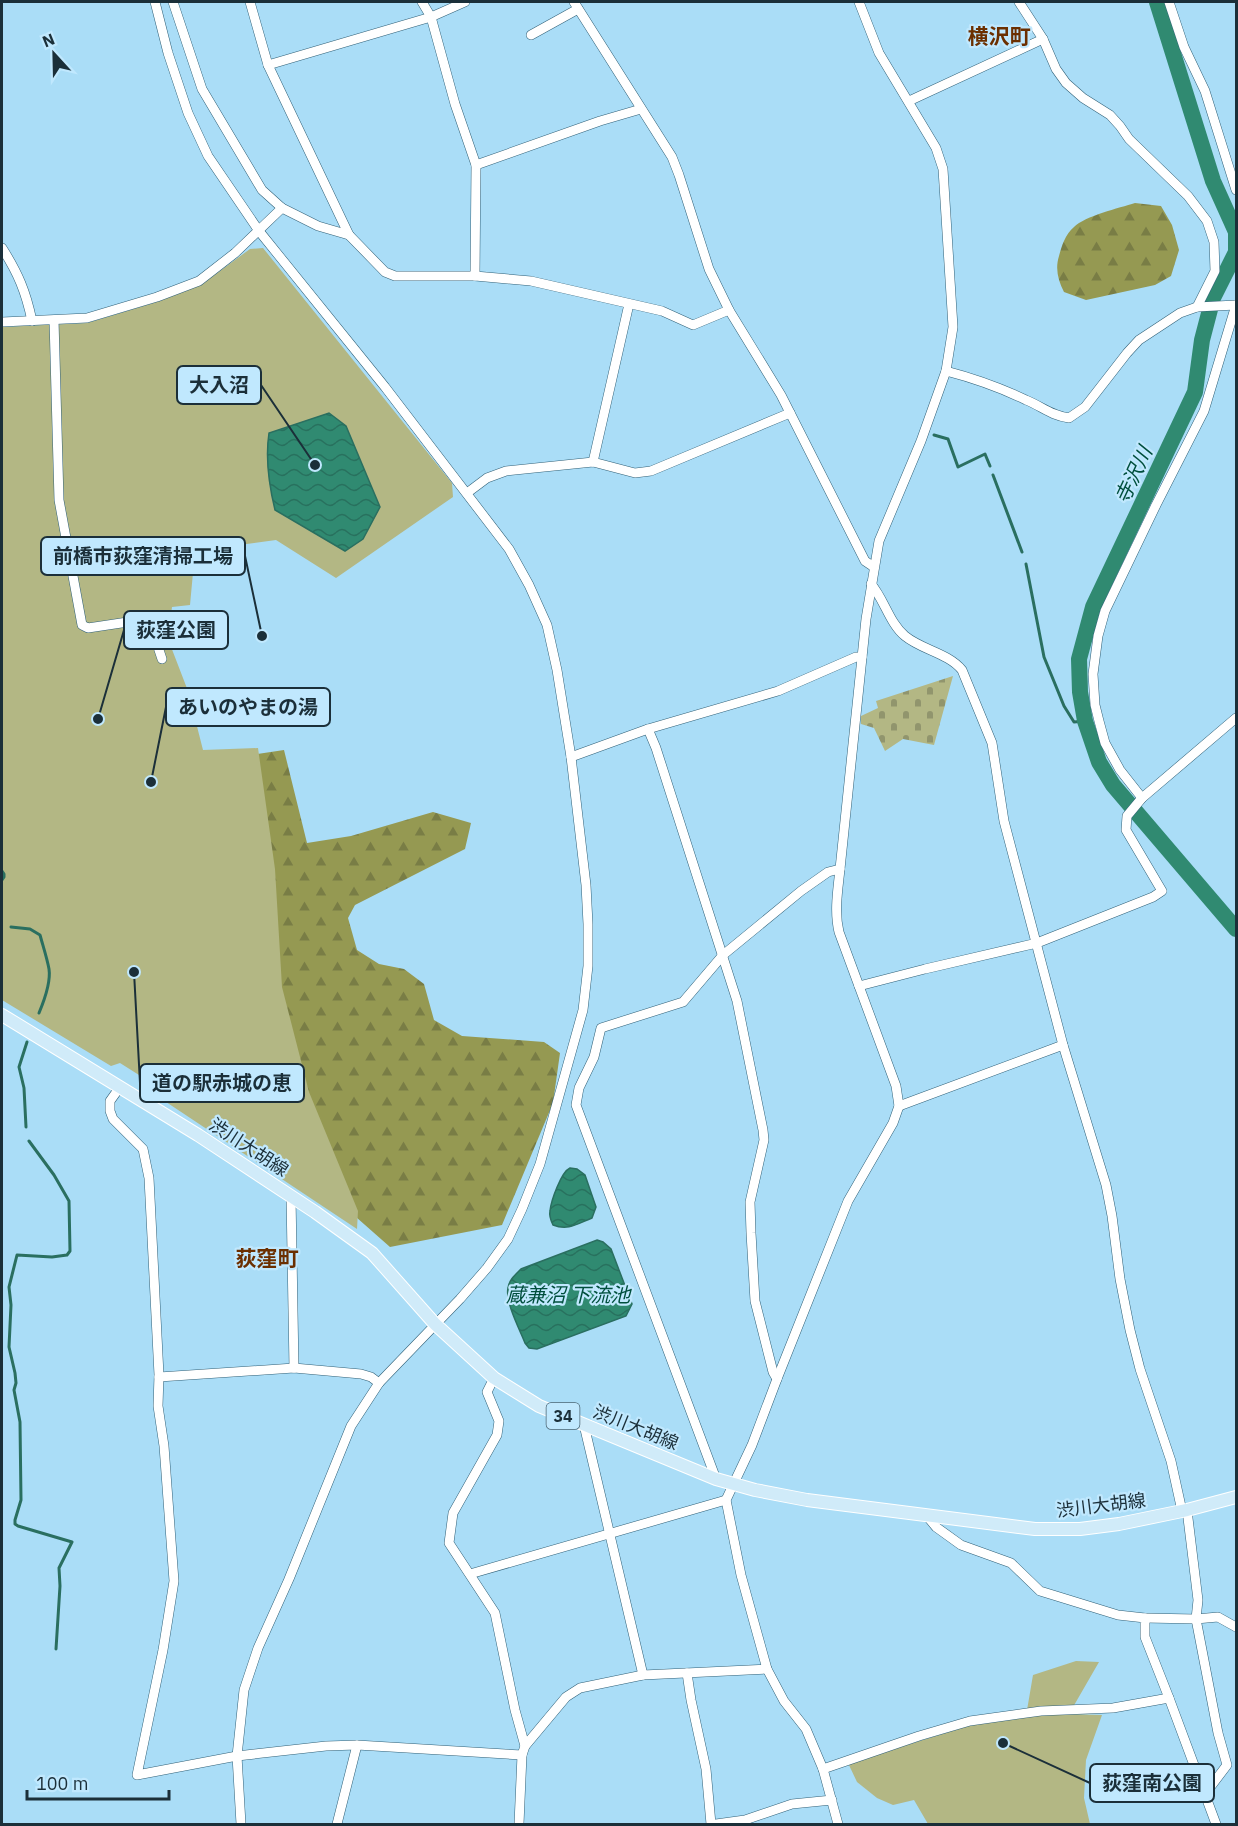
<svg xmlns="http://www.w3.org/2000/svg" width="1238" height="1826" font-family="'IBM Plex Sans','Noto Sans JP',sans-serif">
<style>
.forest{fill:url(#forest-firs)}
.cemetery{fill:url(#cemetery-stones)}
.park{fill:#b3b784}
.water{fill:url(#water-waves);stroke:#2a6f60;stroke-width:1.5}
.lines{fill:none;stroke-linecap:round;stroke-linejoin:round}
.stream{stroke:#2a6f60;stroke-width:3}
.river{stroke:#308a71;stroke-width:16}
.minor-casing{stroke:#316178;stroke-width:10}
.major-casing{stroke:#fff;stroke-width:14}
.minor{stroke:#fff;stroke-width:9}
.major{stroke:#d0ebf9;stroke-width:12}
.labels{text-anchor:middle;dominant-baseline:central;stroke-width:4.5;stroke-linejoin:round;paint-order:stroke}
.shield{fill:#c0e8fe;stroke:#4c6674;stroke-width:1.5}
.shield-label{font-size:16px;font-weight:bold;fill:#1b2f39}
.street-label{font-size:18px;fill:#1b2f39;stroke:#c0e8fe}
.water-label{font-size:20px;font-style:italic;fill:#004f3d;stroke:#c0e8fe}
.quarter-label{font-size:21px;font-weight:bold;fill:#6b2f00;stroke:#c0e8fe}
.leader{fill:none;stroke:#1b2f39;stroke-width:2}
.callout-dot{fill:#1b2f39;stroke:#c0e8fe;stroke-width:2}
.callout{fill:#c0e8fe;stroke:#1b2f39;stroke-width:2}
.callout-label{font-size:20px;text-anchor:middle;font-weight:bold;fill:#1b2f39}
</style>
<defs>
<pattern id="forest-firs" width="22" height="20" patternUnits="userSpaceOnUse" patternTransform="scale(1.5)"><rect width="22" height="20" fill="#959952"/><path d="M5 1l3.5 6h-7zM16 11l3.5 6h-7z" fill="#797d45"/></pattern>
<pattern id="cemetery-stones" width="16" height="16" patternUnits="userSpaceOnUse" patternTransform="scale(1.5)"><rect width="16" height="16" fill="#b3b784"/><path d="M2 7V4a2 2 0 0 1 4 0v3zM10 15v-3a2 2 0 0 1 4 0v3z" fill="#91956d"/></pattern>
<pattern id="water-waves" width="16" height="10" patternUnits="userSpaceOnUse" patternTransform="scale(1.5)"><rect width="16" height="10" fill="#308a71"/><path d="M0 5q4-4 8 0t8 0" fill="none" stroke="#28715e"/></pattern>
</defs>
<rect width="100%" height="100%" fill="#aaddf7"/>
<g class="forest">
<path d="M1135 203 1161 206 1172 225 1179 250 1171 276 1155 285 1086 300 1064 292C1058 280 1055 269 1059 256 1062 245 1065 235 1074 227 1085 216 1119 208 1135 203Z"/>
<path d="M284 750 307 843 351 836 433 812 471 823 465 849 355 905 348 918 357 950 379 964 404 969 424 984 434 1020 462 1036 544 1042 560 1053 553 1103 502 1225 390 1247 331 1195 292 1123 251 755Z"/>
</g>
<path class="cemetery" d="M953 676 934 745 903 739 885 751 874 728 861 724V716L878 708 876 701Z"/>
<g class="park">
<path d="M263 248 452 483 453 497 336 578 276 540 195 551 190 605 172 607 168 639 188 691 203 750 258 748 275 869 282 987 309 1092 358 1211 357 1229 142 1086 139 1075 120 1063 111 1066 2 1000V327L87 323 153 303 202 284 250 249Z"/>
<path d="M1076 1661 1099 1662 1069 1714 1102 1715 1086 1760 1084 1798 1090 1824H928L914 1800 893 1805 877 1798 857 1782 848 1763 968 1726 1026 1716 1033 1675Z"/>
</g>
<g class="water">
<path d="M329 413 346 426 380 507 363 539 345 551 275 510C269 485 265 459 269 433Z"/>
<path d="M570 1168 577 1169 585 1175 596 1207 592 1218C577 1224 568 1231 553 1225 551 1221 549 1216 550 1211 551 1201 561 1172 570 1168Z"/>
<path d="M597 1240 603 1242 611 1249 632 1304 626 1316 537 1349 529 1348 525 1343C520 1330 505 1302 508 1288 509 1280 515 1275 521 1269Z"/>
</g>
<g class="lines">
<g class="stream">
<path d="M934 435 948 439 958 467 985 454 990 466"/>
<path d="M993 475 1022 552"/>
<path d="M1026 564 1044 657 1064 706 1074 722 1085 721"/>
<path d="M2 871 4 874V877L2 880"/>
<path d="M11 927 30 929 40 935C43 946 47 958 49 969 51 982 44 1001 39 1013"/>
<path d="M26 1127 24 1088 19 1067 27 1042"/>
<path d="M29 1141 54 1175 69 1201 70 1251 67 1255 52 1257 17 1255 9 1287 11 1305 9 1347 15 1373 16 1383 14 1390 20 1422 21 1500 15 1520V1524L18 1526 72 1542 59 1568 60 1586 56 1649"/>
</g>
<path class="river" d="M1157 2 1213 181 1236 232V252L1213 298 1202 340 1195 392 1093 607 1079 659 1080 692 1085 721 1099 762 1113 785 1236 929"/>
<g class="minor-casing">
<g id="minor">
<path d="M155 2 168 53 188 113 208 156 259 231 385 387 509 549 529 585 547 625 557 670 571 757 586 885 588 924V966L583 1010 540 1164 522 1209 508 1239 487 1268 460 1299 379 1383 351 1426 289 1579 258 1648 244 1690 237 1756 241 1824"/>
<path d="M173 2 202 89 262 190 282 208 318 226 349 235 385 272 395 276H475L531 281 662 311 693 325 729 310"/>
<path d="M250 2 268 65 349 235"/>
<path d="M422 2 431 17 455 104 476 165 475 276"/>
<path d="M574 2 672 157 679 175 709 269 729 310 781 395 865 561 874 567"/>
<path d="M1019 2 1043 39 1056 69 1066 83 1083 98 1110 115 1120 126 1129 139 1188 196 1207 221 1214 242 1215 271 1197 307"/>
<path d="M1169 2 1184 47 1205 91 1236 190"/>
<path d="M531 35 578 9"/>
<path d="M268 65 431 17 465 2"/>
<path d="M909 101 1043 39"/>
<path d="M476 165 600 121 641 109"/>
<path d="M2 248C18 273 26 292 32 321"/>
<path d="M54 320 59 500 82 625 88 628 141 620 151 626 162 659"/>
<path d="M2 322 87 318 157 297 199 281 235 253 282 208"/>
<path d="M946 371C973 378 1001 388 1026 400 1043 407 1050 415 1069 418L1085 407 1127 353 1139 340 1180 313 1197 307 1236 305"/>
<path d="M593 462 629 304"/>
<path d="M467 493 487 478 506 471 593 462 635 473 651 471 790 413"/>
<path d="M871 584C884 599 890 624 905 636 922 650 948 653 962 670L992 743 1004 821 1063 1045 1106 1185 1112 1216 1120 1279 1130 1330 1140 1369 1171 1461 1182 1511"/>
<path d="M648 729 656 748 737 1001 763 1130 764 1140 750 1202 751 1233 755 1301 773 1372 777 1379"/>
<path d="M571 757 648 729 778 691 856 657H862"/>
<path d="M1142 798 1120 770 1105 743 1099 721 1095 705 1093 674 1098 636 1105 611 1156 505 1204 411 1236 305"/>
<path d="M859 986 925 969 1037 943 1153 897 1162 891 1126 830 1127 816 1142 798 1236 718"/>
<path d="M120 1087 110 1101V1111L113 1119 143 1149 149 1178 159 1375 158 1406 164 1446 174 1581 163 1650 137 1775 237 1756 326 1746 357 1745 522 1755"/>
<path d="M899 1106 1063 1045"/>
<path d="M291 1196 294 1368"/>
<path d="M159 1377 294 1368 361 1374 371 1377 379 1383"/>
<path d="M494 1378 487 1392 499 1421 497 1435 453 1513 449 1543 495 1613 515 1710 525 1746"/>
<path d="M584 1425 643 1675"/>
<path d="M716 1479 576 1105 579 1088 594 1057 601 1028 683 1002 723 955 801 891 828 872 840 869"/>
<path d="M1187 1510 1198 1600 1196 1619 1218 1733 1227 1765 1205 1794"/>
<path d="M927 1516 936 1527 961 1545 1011 1563 1040 1591 1118 1615 1145 1618V1637L1169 1698 1216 1824"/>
<path d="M470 1574 726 1500"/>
<path d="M1145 1618 1196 1619 1218 1617 1236 1627"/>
<path d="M687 1673 691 1700 706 1769 711 1824"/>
<path d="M823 1769 919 1736 970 1721 1041 1711 1113 1708 1169 1698"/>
<path d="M337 1824 357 1745"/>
<path d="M519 1824 522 1755 525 1746 566 1697 580 1688 643 1675 767 1669"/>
<path d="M716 1824 745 1820 792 1804 832 1800"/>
<path d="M838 1824 823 1769 806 1729 784 1701 767 1669 741 1575 726 1500 752 1445 777 1379 848 1201 893 1123 899 1106 896 1086 839 932C834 911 838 889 840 869L866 619 879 541 921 441 946 371 953 327 943 169 936 148 879 53 859 2"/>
</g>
</g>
<g class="major-casing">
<path id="major" d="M2 1015 198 1135 315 1212 372 1253 435 1324 494 1378 539 1406 716 1479 755 1490 807 1500 1035 1529H1080L1119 1524 1187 1510 1236 1497"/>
</g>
<use href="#minor" class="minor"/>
<use href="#major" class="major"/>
</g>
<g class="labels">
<rect class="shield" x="546.5" y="1403" width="33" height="26" rx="4.5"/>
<g class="shield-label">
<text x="563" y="1416">34</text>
</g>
<g class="street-label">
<text transform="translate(249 1147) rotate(33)">渋川大胡線</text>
<text transform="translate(636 1427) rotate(22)">渋川大胡線</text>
<text transform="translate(1101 1505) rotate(-7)">渋川大胡線</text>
</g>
<g class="water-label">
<text transform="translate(1133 475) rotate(-65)">寺沢川</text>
<text x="568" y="1294">蔵兼沼 下流池</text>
</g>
<g class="quarter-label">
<text x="999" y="36">横沢町</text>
<text x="267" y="1258">荻窪町</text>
</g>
</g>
<path class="leader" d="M315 465L261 385M262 636L245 556M98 719L124 630M151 782L166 707M134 972L140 1083M1003 1743L1090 1783"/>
<g class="callout-dot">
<circle cx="315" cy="465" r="6"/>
<circle cx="262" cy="636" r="6"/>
<circle cx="98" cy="719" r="6"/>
<circle cx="151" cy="782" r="6"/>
<circle cx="134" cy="972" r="6"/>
<circle cx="1003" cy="1743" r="6"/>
</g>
<g class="callout">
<rect x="177" y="366" width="84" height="38" rx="6"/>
<rect x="41" y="537" width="204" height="38" rx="6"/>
<rect x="124" y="611" width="104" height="38" rx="6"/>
<rect x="166" y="688" width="164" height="38" rx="6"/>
<rect x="140" y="1064" width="164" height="38" rx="6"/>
<rect x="1090" y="1764" width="124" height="38" rx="6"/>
</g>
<g class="callout-label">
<text x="219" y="392">大入沼</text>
<text x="143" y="563">前橋市荻窪清掃工場</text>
<text x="176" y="637">荻窪公園</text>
<text x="248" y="714">あいのやまの湯</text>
<text x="222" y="1090">道の駅赤城の恵</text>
<text x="1152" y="1790">荻窪南公園</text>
</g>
<rect width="1238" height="1826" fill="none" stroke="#1b2f39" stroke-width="6"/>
<g transform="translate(54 54) rotate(338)" stroke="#c0e8fe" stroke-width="4.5" paint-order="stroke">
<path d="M0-4.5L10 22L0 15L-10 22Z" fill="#1b2f39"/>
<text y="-9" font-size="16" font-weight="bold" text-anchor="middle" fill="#1b2f39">N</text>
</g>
<path d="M27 1790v9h142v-9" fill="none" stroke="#1b2f39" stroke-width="3"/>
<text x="36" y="1790" font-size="18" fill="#1b2f39" stroke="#c0e8fe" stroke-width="4.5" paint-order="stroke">100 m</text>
</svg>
